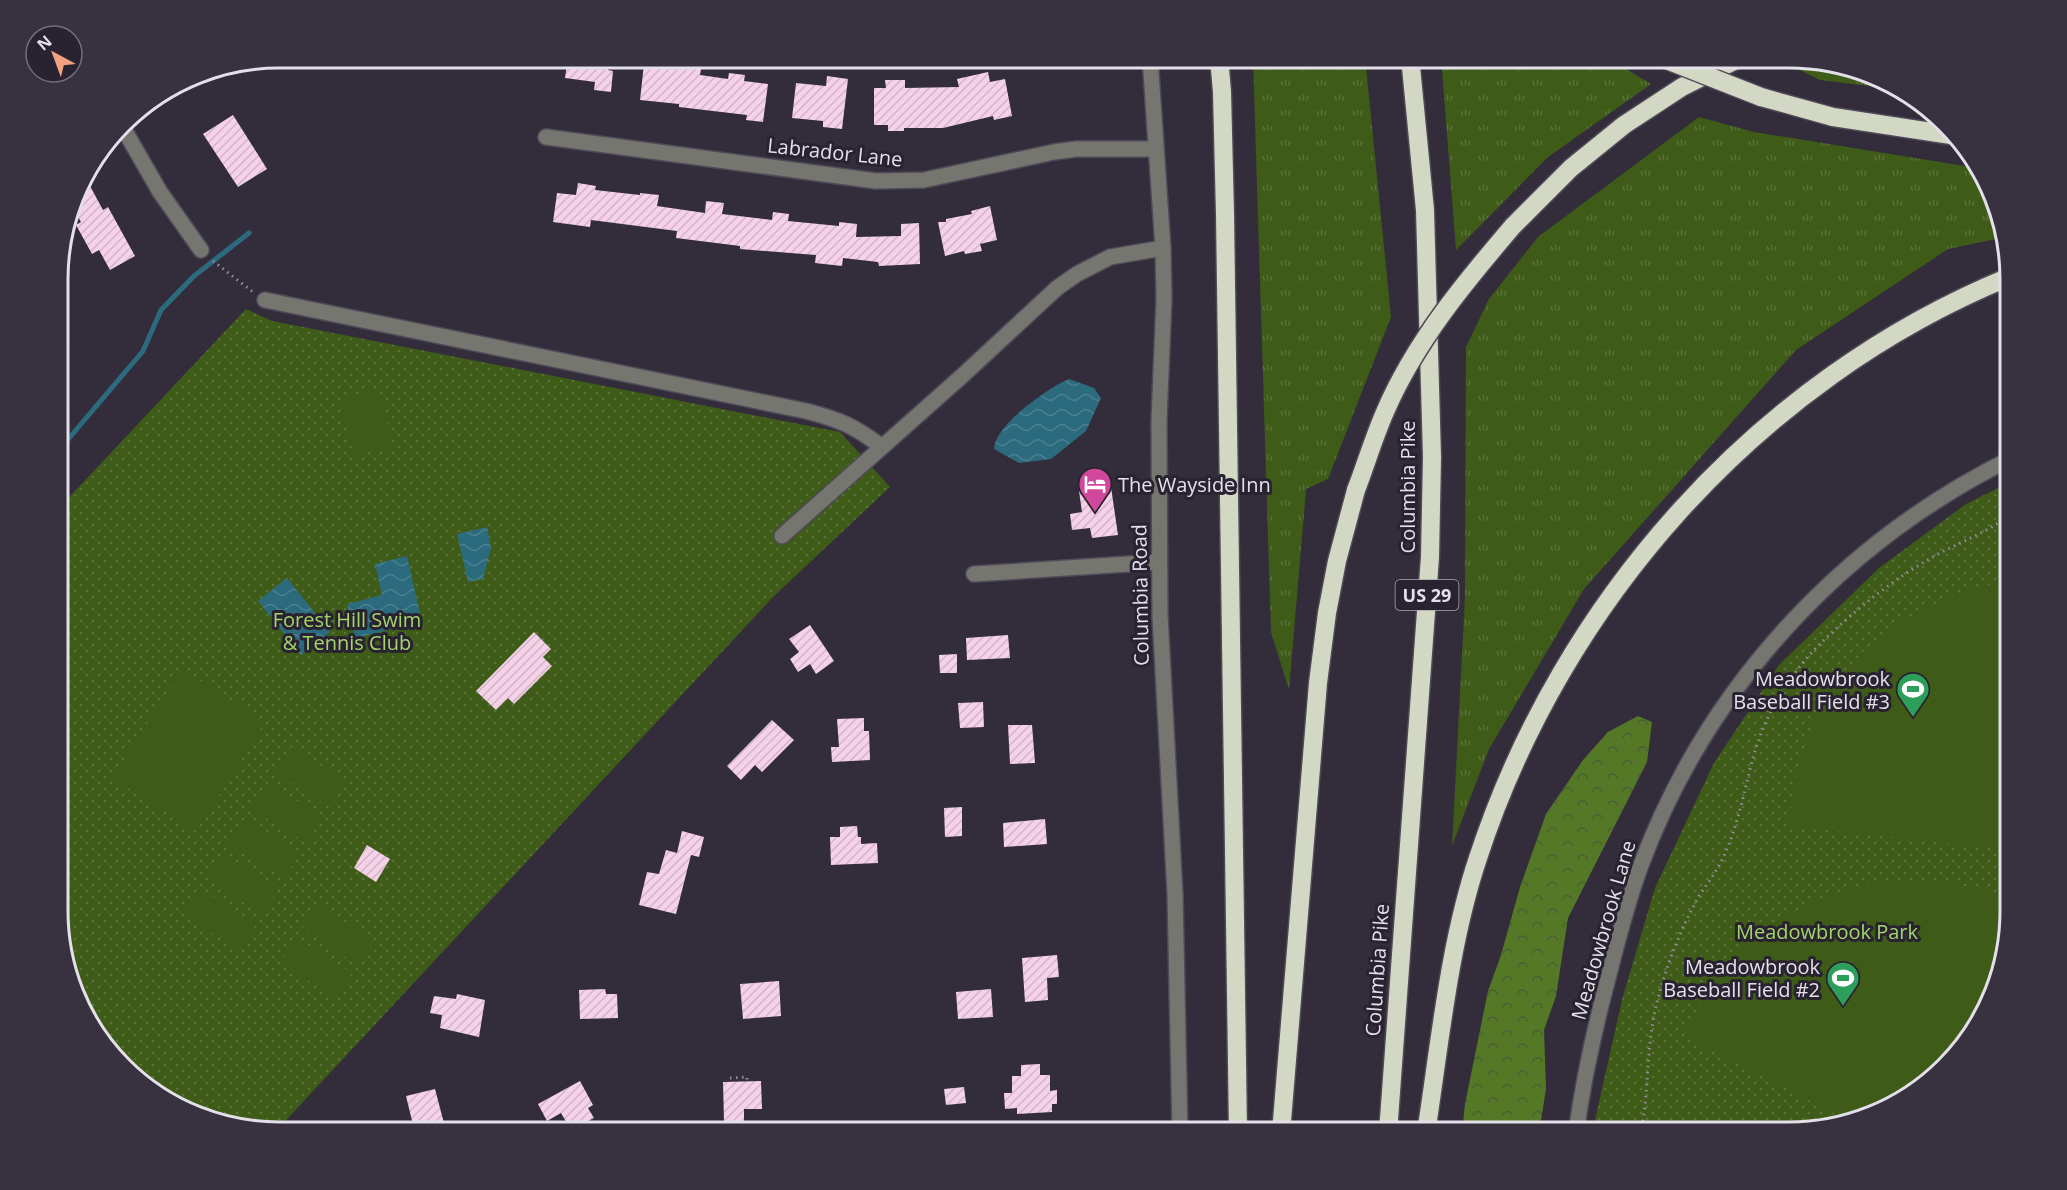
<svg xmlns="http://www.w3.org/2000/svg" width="2067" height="1190" font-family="'Open Sans',sans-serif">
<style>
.grass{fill:url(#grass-tufts)}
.forest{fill:url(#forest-crowns)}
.park{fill:url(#park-dots)}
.garden{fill:#3e5b18}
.water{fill:url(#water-waves)}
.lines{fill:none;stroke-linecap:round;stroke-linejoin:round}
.stream{stroke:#2c6b7e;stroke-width:5}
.building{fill:url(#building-hatch)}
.minor-casing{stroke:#4f4a57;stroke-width:18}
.highway-casing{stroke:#4f4a57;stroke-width:21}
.path{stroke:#938e9a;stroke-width:3;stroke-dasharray:1.5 4.5;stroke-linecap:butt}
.minor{stroke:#74766f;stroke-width:15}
.highway{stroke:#d3d8c5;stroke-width:18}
.highway-bridge-casing{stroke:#4f4a57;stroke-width:21;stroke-linecap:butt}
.highway-bridge{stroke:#d3d8c5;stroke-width:18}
.labels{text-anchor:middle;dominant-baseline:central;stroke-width:6;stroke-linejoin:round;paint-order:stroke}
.shield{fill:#292331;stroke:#aca7b2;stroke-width:1.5}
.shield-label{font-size:18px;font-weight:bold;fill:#e4e0ea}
.street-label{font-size:20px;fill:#e4e0ea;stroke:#292331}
.poi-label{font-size:20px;fill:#e4e0ea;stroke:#292331;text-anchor:end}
.park-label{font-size:20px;fill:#a3d56a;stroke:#292331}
.rim{fill:none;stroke:#e4e0ea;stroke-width:3}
</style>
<defs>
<pattern id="grass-tufts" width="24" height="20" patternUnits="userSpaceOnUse" patternTransform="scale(1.5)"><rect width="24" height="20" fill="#3e5b18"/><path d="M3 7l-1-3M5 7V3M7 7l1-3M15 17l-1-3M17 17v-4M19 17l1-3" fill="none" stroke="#5a723a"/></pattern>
<pattern id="forest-crowns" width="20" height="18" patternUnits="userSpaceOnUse" patternTransform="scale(1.5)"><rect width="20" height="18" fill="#547826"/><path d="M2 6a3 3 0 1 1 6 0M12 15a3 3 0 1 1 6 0" fill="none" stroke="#4c5e36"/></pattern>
<pattern id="park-dots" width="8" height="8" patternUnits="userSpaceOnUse" patternTransform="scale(1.5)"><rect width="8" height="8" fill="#3e5b18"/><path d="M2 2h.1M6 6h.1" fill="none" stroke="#5a723a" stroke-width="1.8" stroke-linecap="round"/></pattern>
<pattern id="water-waves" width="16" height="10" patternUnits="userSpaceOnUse" patternTransform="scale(1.5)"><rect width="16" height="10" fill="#2c6b7e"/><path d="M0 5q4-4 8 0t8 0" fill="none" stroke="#4a8090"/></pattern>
<pattern id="building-hatch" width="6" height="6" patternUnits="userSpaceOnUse" patternTransform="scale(1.5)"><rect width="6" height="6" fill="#f5d2e7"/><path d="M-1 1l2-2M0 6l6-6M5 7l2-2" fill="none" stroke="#d2b5c7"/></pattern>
</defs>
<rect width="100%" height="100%" fill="#332d3b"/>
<g class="grass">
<path d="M1253 57H1365L1391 317 1328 479 1306 489 1289 690 1271 632Z"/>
<path d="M1441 57H1606L1651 84 1548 157 1456 250Z"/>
<path d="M1800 60 1899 87 1903 90 1820 80 1786 63Z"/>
<path d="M1699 117 1754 132 1977 168 2001 238 1948 249 1796 350 1584 589 1489 749 1452 846 1465 597 1466 347 1489 299 1538 237Z"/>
</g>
<path class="forest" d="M1638 716 1652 722 1647 762 1568 918 1556 996 1544 1030 1546 1089 1539 1133H1462L1465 1104 1488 991 1501 955 1520 887 1546 814 1583 760 1608 732Z"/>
<g class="park">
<path d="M246 309 272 321 840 432 890 487 773 597 275 1132 168 1103 95 1035 59 940V508Z"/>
<path d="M2010 482V926L1980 1022 1911 1096 1859 1121 1803 1133H1592L1623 996 1655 888 1714 763 1779 665 1879 568 1966 504Z"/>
</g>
<g class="garden">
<path d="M378 390 393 446 354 456 339 400Z"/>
<path d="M2010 581V850L1789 826C1798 727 1841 645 1935 604 1960 593 1983 585 2010 581Z"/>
<path d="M182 669 265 722 196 831 112 778Z"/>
<path d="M291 747 346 781 330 807 274 773Z"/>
<path d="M268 783 323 817 307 843 251 809Z"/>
<path d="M245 818 300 852 284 878 228 844Z"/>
<path d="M223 854 279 888 262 914 207 880Z"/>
<path d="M1909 880C1946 881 1975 887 2010 897V926L1980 1022 1911 1096 1859 1121 1853 1123 1684 1036C1697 1012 1709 986 1727 966 1764 923 1822 892 1877 883 1888 881 1899 881 1909 880Z"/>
<path d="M201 889 256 924 240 950 184 915Z"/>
<path d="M318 905 373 940 357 965 302 929Z"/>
<path d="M297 938 352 973 336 998 281 963Z"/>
</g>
<g class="water">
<path d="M1069 379 1094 388 1101 398 1086 431 1051 459 1019 463 994 449C994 426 1049 387 1069 379Z"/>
<path d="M487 527 491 548 483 579 468 582 457 534Z"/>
<path d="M407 556 422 622 355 638 347 604 382 595 375 564Z"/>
<path d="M287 578 330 632 301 655 258 601Z"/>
</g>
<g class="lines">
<path class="stream" d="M59 450 143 351 161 310 194 276 249 233"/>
</g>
<g class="building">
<path d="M568 57H610L608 70 613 71 611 92 594 90 595 82 565 78Z"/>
<path d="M656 57 676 59 675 67 701 69 700 75 728 79 729 73 745 75 744 81 768 84 763 122 746 120 747 115 679 107V104L640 100 644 64 656 65Z"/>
<path d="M988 72 990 82 1005 79 1012 116 994 120 993 116 943 128H904V131H888V125H874V88H886L885 80H905V88L959 87 957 79Z"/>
<path d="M827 76 848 79 842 129 823 127V121L792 118 796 83 826 86Z"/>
<path d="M233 115 267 169 238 187 203 134Z"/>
<path d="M578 183 596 186 595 190 640 195V193L659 195 657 206 705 213 706 201 724 203 722 214 772 220 773 212 789 214 788 221 839 226V222L857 224 856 237 901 236V224L919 223 920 264 879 266 878 262 843 258 842 266 815 263 816 255 740 249V246L676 238 677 231 591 220 590 227 553 222 557 193 576 195Z"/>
<path d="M90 186 103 210 108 207 135 256 110 270 99 250 92 254 76 225 81 222 72 206 76 195Z"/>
<path d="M990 206 997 240 980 244 982 251 965 254 964 251 945 256 938 222H946V219L972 214 971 211Z"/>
<path d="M1111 487 1118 535 1092 538 1090 528 1072 530 1070 514 1082 512 1079 491Z"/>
<path d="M810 625 834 661 816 674 810 664 798 672 790 659 799 652 789 639Z"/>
<path d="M534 632 551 649 543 657 552 666 514 704 508 698 496 710 476 691Z"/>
<path d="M1008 635 1010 658 967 660 966 638Z"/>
<path d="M957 654V673H940L939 655Z"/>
<path d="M983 702 984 727 960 728 958 703Z"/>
<path d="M864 718V731H869L870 760 832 762 831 747H839L837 719Z"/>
<path d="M772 720 794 740 762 772 755 765 741 780 727 766Z"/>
<path d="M1008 725H1032L1035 763 1010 764Z"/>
<path d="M962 807V836L945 837 944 808Z"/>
<path d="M1045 819 1047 844 1004 847 1003 823Z"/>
<path d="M857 826 858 837H861V844L877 843 878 863 831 865 830 837H840V827Z"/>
<path d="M682 831 704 837 699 857 691 855 676 914 639 905 647 872 659 874 666 850 677 853Z"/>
<path d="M367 845 390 859 376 882 354 868Z"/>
<path d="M1057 955 1059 977 1047 978 1048 1000 1025 1002 1022 958Z"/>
<path d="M779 981 781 1016 743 1019 740 984Z"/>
<path d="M605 989 606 994H617L618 1018 580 1019 579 990Z"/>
<path d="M991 989 993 1017 958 1019 956 992Z"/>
<path d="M457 994 485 1000 479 1037 440 1028 442 1015 430 1013 434 996 456 999Z"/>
<path d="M1040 1064V1075H1050V1091L1057 1090V1104H1052V1112L1017 1114V1108L1005 1109 1004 1093H1012V1076H1021V1065Z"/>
<path d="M580 1081 593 1105 588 1108 594 1118 571 1130 561 1113 547 1121 538 1104Z"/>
<path d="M761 1081 762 1109H744V1121H724L723 1082Z"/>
<path d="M964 1087 966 1103 946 1105 944 1089Z"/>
<path d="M435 1089 446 1131 415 1133 406 1096Z"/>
</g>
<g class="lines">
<g class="minor-casing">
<g id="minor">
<path d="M1150 57 1163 248 1164 299 1159 421 1160 615 1175 894 1180 1133"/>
<path d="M122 126 160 192 201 250"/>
<path d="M546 137 876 181 924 180 1054 152 1076 149H1155"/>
<path d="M265 300 806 411C840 420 853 425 882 447"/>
<path d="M782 536 962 376 1057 288 1077 274 1110 257 1163 248"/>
<path d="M974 574 1159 562"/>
<path d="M1576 1133C1583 1082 1594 1031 1607 982 1617 943 1627 902 1641 865 1707 688 1841 543 2010 459"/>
</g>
</g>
<g class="highway-casing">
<g id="highway">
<path d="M1219 57 1222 92 1225 214 1238 1133"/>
<path d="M1761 97 1833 117 1951 135"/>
<path d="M1513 226 1571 168 1624 125 1682 87 1742 57"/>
<path d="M1281 1133 1318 683 1327 613 1337 561 1356 490"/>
<path d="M1388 1133 1430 557 1432 457 1425 210 1410 57"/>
<path d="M1426 1133C1440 1043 1449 944 1478 858 1562 601 1758 380 2009 277"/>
</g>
</g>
<g class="path">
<path d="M213 261 253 292"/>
<path d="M730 1078 747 1077V1081"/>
<path d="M1641 1133C1649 1092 1646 1051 1655 1011 1664 971 1679 932 1699 896 1706 885 1715 874 1721 862 1737 830 1743 796 1752 762 1763 717 1789 674 1822 642 1856 609 1896 577 1938 554 1963 541 1987 532 2010 515"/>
</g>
<use href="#minor" class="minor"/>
<use href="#highway" class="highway"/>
<g class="highway-bridge-casing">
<g id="highway-bridge">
<path d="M1659 57 1761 97"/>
<path d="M1356 490C1366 464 1374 437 1385 412 1415 342 1465 282 1513 226"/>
</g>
</g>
<use href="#highway-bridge" class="highway-bridge"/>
</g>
<defs>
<g id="hotel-pin" transform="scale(1.725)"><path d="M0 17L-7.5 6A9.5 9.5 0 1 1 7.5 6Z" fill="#d1479c" stroke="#292331"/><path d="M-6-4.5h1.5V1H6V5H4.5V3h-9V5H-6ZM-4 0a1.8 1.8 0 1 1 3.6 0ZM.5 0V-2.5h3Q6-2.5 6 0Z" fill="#fff"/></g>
<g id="stadium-pin" transform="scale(1.725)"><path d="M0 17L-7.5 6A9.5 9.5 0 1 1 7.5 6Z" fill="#2e9e5b" stroke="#292331"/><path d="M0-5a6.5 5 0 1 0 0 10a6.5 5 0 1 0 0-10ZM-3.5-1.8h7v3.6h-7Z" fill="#fff"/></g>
</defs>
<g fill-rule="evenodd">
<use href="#hotel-pin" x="1095" y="484"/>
<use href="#stadium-pin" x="1913" y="689"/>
<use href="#stadium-pin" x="1843" y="978"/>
</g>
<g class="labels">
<rect class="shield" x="1395.5" y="580" width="63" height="30" rx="4.5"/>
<g class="shield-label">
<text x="1427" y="595">US 29</text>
</g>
<g class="street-label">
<text transform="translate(835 152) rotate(6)">Labrador Lane</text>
<text transform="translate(1407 487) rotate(-90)">Columbia Pike</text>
<text transform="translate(1140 595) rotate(-91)">Columbia Road</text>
<text transform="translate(1603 930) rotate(-74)">Meadowbrook Lane</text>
<text transform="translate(1377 970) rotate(-86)">Columbia Pike</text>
</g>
<g class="poi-label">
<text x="1118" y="484" text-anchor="start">The Wayside Inn</text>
<text x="1890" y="678">Meadowbrook<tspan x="1890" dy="23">Baseball Field #3</tspan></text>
<text x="1820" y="966">Meadowbrook<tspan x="1820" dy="23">Baseball Field #2</tspan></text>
</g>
<g class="park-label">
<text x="347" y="619">Forest Hill Swim<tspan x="347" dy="23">&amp; Tennis Club</tspan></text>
<text x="1827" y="931">Meadowbrook Park</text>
</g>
</g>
<path d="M0 0H2067V1190H0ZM279 68H1789A211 211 0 0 1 2000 279V911A211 211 0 0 1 1789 1122H279A211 211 0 0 1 68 911V279A211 211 0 0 1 279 68Z" fill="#383240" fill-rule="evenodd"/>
<path class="rim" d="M279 68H1789A211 211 0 0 1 2000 279V911A211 211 0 0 1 1789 1122H279A211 211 0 0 1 68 911V279A211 211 0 0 1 279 68Z"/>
<g transform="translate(54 54) rotate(319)"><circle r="28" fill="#292331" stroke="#746f7b" stroke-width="1.5"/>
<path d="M0-4.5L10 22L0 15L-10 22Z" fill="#f2a080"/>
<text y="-9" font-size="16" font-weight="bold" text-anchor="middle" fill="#e4e0ea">N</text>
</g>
</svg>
